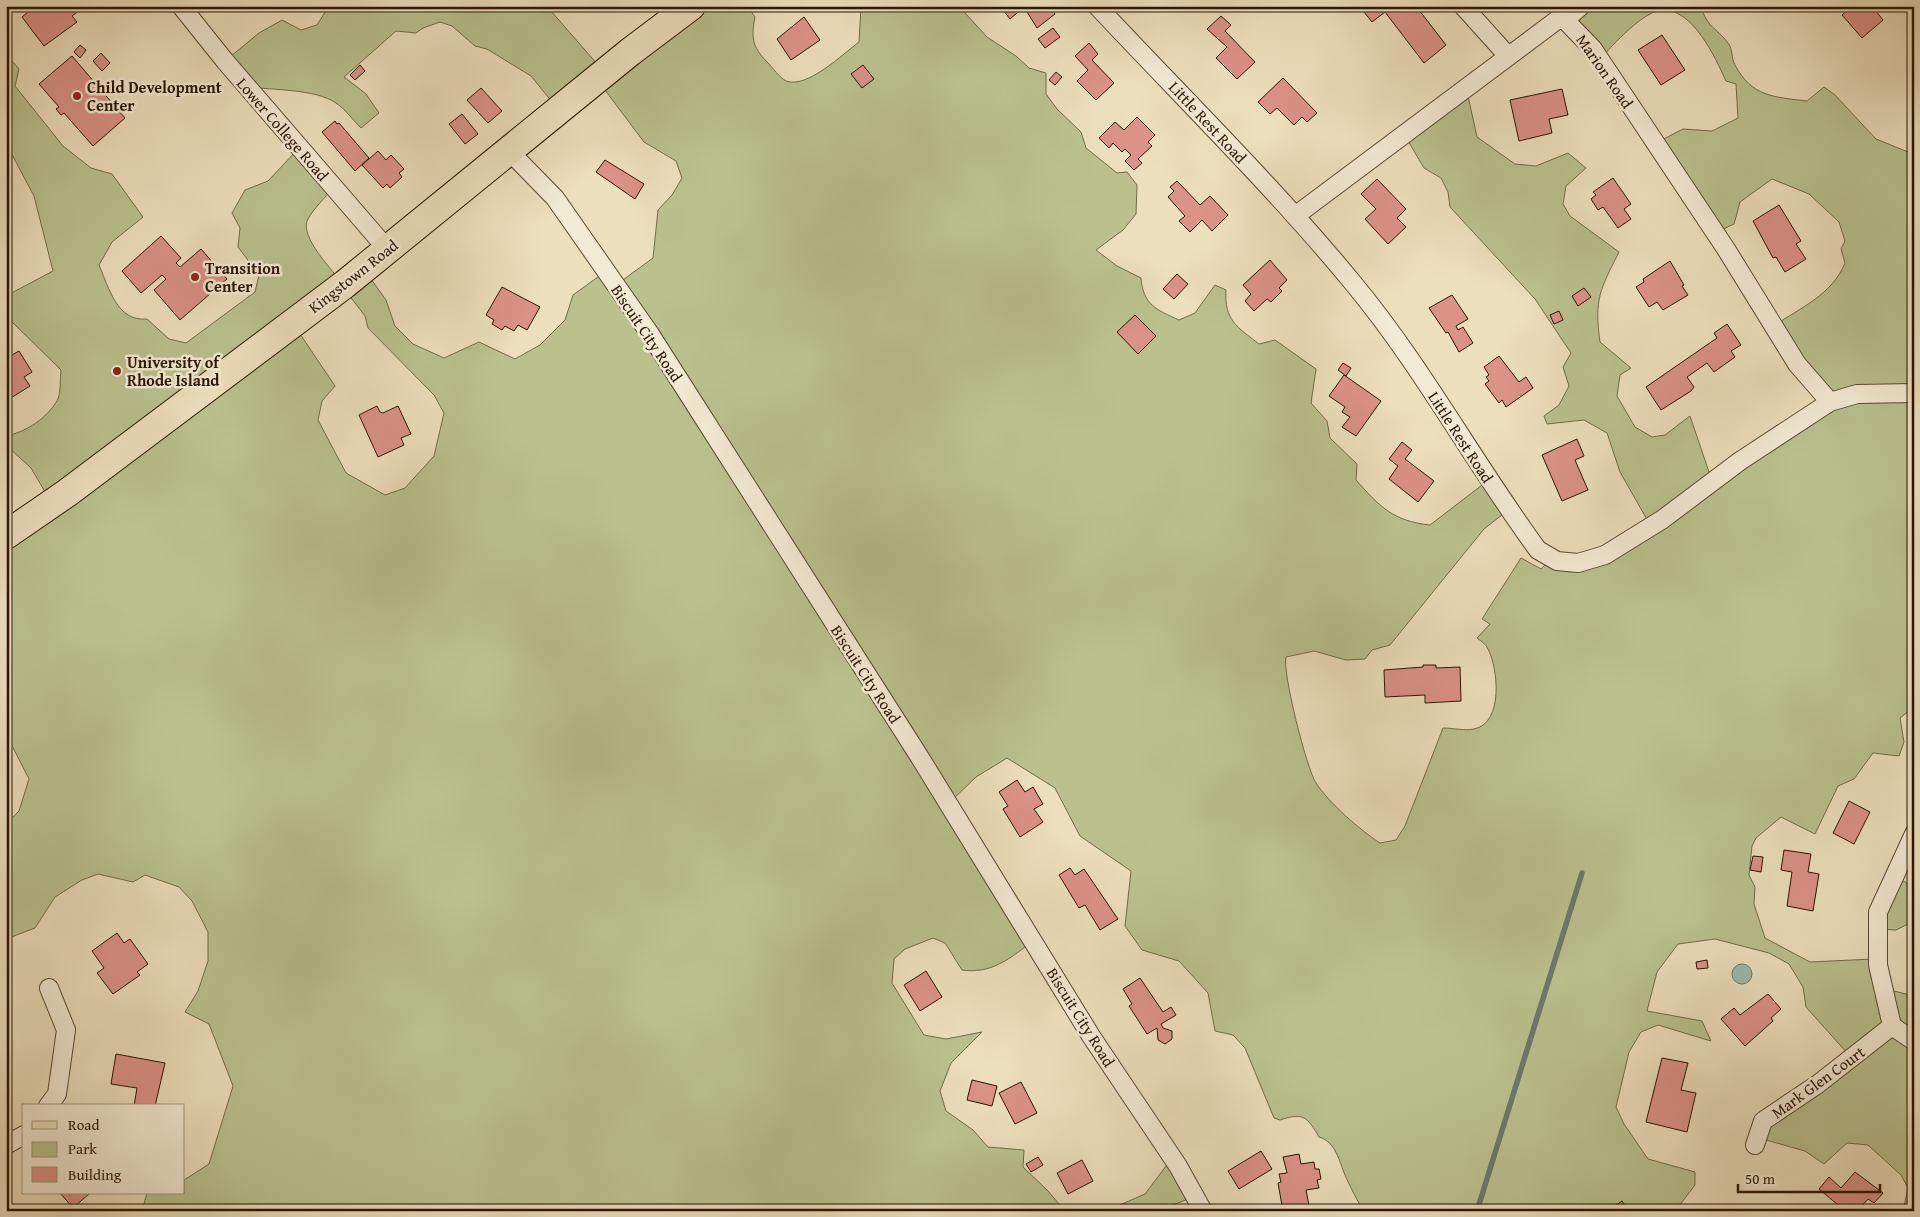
<svg xmlns="http://www.w3.org/2000/svg" width="1920" height="1217" font-family="'Gentium Book Plus',serif">
<style>
.green{fill:#bac18f;stroke:#726b48;fill-rule:evenodd}
.water{fill:#99bcb4;stroke:#6d796c}
.lines{fill:none;stroke-linecap:round;stroke-linejoin:round}
.stream{stroke:#6d796c;stroke-width:5.5}
.building{fill:#db9287;stroke:#2a1501}
.street-casing{stroke:#5a4830;stroke-width:20}
.primary-casing{stroke:#2a1501;stroke-width:30}
.street{stroke:#f3ead3;stroke-width:18}
.primary{stroke:#ecdfbc;stroke-width:28}
.poi-dot{fill:#8f2418;stroke:#f3ead3;stroke-width:2}
.labels{text-anchor:middle;dominant-baseline:central;stroke-width:5;stroke-linejoin:round;paint-order:stroke}
.street-label{font-size:16px;fill:#2a1501;stroke:#f3ead3}
.poi-label{font-size:16px;font-weight:bold;fill:#2a1501;stroke:#f3ead3;text-anchor:start}
</style>
<rect width="100%" height="100%" fill="#ecdfbc"/>
<filter id="stains"><feTurbulence type="fractalNoise" baseFrequency=".004" numOctaves="4"/><feColorMatrix values="0 0 0 0 .2 0 0 0 0 .09 0 0 0 0 .02 0 0 0 .5 -.17"/></filter>
<radialGradient id="worn" r=".72"><stop offset=".6" stop-color="#630" stop-opacity="0"/><stop offset="1" stop-color="#630" stop-opacity=".3"/></radialGradient>
<g class="green">
<path d="M329 6H524L542 12 551 11 605 73 698 6H747L755 17C751 38 752 46 767 62 772 67 780 78 786 81 807 89 843 54 859 42L861 6H965V13L987 37 1016 56 1029 68 1046 73V94L1057 109 1081 132 1086 148 1117 173 1127 172 1137 185 1136 214 1123 230 1096 250 1117 266 1141 278C1143 305 1157 310 1179 320L1195 313 1215 285 1226 290C1224 320 1237 327 1259 344L1275 340 1316 369 1311 403 1327 421 1330 438 1357 464 1356 480C1380 507 1393 521 1430 525L1486 482 1507 511 1484 529 1390 645 1372 650 1365 659 1346 660 1314 651 1286 657C1282 672 1307 770 1316 783 1329 803 1360 830 1380 843L1396 840 1405 826 1443 728C1452 728 1465 731 1474 729 1504 723 1498 668 1488 649 1486 644 1481 641 1477 638L1490 624 1482 619 1521 558 1541 569 1550 560 1603 555 1649 523 1620 472 1607 433 1584 420 1547 424 1544 416 1559 405 1569 386 1563 367 1571 353 1535 299 1450 207 1448 192 1441 178 1424 168 1404 134 1466 87 1477 137 1515 164 1536 166 1568 153 1586 168 1566 186 1563 204 1570 216 1619 252C1600 290 1594 299 1600 342L1631 368 1620 375 1617 396 1635 427 1652 437 1665 435 1690 416 1711 478 1824 405 1774 326C1801 307 1832 295 1845 263L1841 249 1845 241 1839 222 1809 194 1772 179 1740 202 1734 224 1715 233 1656 143 1683 129 1712 131 1738 118 1736 84 1726 81C1715 57 1693 9 1663 10 1644 10 1613 45 1600 59L1564 19 1579 6H1701C1707 28 1716 27 1728 43 1733 49 1731 58 1735 65 1752 97 1774 97 1807 101L1824 87 1835 95 1876 139 1908 152 1914 148V707L1900 718 1904 742 1899 756 1873 753 1854 779 1838 786 1815 834 1781 817 1756 838 1752 846 1749 875 1755 887 1754 904 1765 938 1810 962 1873 959 1882 988 1914 996V1211H1903L1908 1188 1901 1175 1868 1145 1847 1143 1824 1164 1805 1151 1759 1138 1761 1127 1848 1054 1806 1007 1803 987 1789 964 1769 953 1715 939 1678 944 1657 972 1647 1011 1702 1021 1711 1041 1658 1025 1641 1032 1629 1052 1616 1107 1624 1124 1648 1159 1695 1172V1185L1679 1206 1672 1211H1363C1357 1199 1350 1187 1345 1175 1339 1161 1336 1142 1319 1137 1307 1117 1304 1112 1280 1120L1274 1118 1245 1048 1233 1035 1215 1031 1208 993 1179 961 1142 950 1125 926 1131 871 1080 836 1055 788 1007 758 976 777 949 803 1029 944C1008 960 990 974 962 970L945 943 933 938 905 949 894 959 892 983 924 1035 946 1039 982 1032 951 1063 940 1091 946 1111 973 1130 988 1147 1024 1150 1023 1167 1048 1191 1065 1211H142L147 1193H184V1180L209 1164 233 1086 209 1024 185 1012 198 991 208 961V932L192 901 179 887 145 875 133 882 98 874 82 880 55 897 35 928 6 939V824L19 811 29 779 6 734V543L54 507 31 468 6 445V436C26 432 46 419 57 401 61 394 60 379 61 370L6 316V296L53 271 34 196 9 149H6V54L19 69 15 86 63 146 91 168 112 174 143 217 112 242 99 265C109 288 117 322 147 319L169 339 186 343 255 292 259 275 238 247 240 228 232 213 245 190 268 181 298 149 333 188C325 198 314 208 308 219 298 236 334 272 344 285L366 272 386 300 395 326 413 344 444 358 479 342 515 359 540 345 565 320 573 295 602 274 616 285 653 258 658 210 672 195 682 178 676 161 644 142 605 90 561 113 531 76 487 49 475 46 452 26 440 22 423 28 416 33 396 31 344 77 366 94 379 113 361 128C353 120 345 109 336 103 316 89 273 90 248 87L225 61 259 33 282 20 301 30 317 25ZM345 290 365 316 368 328 434 395 444 413 434 456 405 488 385 495 346 473 318 420 322 401 335 386 296 328Z"/>
<path d="M1894 876 1914 887V921L1896 930 1875 929Z"/>
<path d="M1172 1158 1191 1198 1157 1211H1092L1113 1208 1145 1194Z"/>
</g>
<circle class="water" cx="1742" cy="974" r="10"/>
<g class="lines">
<path class="stream" d="M1477 1211 1582 873"/>
</g>
<g class="building">
<path d="M35 6H77L80 10 72 16 77 22 44 46 22 17Z"/>
<path d="M1000 6H1049L1055 14 1037 28 1024 7 1010 19Z"/>
<path d="M1403 6 1405 9 1409 6H1416L1446 45 1424 63 1385 12 1372 22 1360 7Z"/>
<path d="M1852 6H1872L1883 20 1862 38 1842 15Z"/>
<path d="M1221 16 1231 25 1225 31 1255 62 1237 79 1216 58 1227 47 1207 29Z"/>
<path d="M804 17 820 40 791 60 777 39Z"/>
<path d="M1053 28 1060 37 1045 48 1038 39Z"/>
<path d="M1662 35 1685 70 1661 85 1638 50Z"/>
<path d="M1089 43 1098 54 1092 60 1114 83 1096 100 1077 81 1088 70 1075 56Z"/>
<path d="M80 45 86 50 80 58 74 52Z"/>
<path d="M101 53 110 63 102 71 93 61Z"/>
<path d="M72 56 125 118 93 146 64 113 61 115 56 109 59 107 39 84Z"/>
<path d="M360 65 365 71 355 80 350 75Z"/>
<path d="M863 65 874 79 862 88 851 74Z"/>
<path d="M1056 72 1062 77 1055 85 1049 80Z"/>
<path d="M1283 78 1317 113 1307 122 1302 117 1294 125 1277 108 1270 114 1258 102Z"/>
<path d="M481 88 502 111 488 123 467 100Z"/>
<path d="M1562 89 1568 115 1549 119 1552 133 1519 141 1510 100Z"/>
<path d="M462 114 478 134 465 144 449 124Z"/>
<path d="M1137 117 1155 135 1148 142 1152 146 1138 159 1142 163 1134 170 1125 161 1131 155 1125 149 1122 152 1113 143 1109 148 1099 138 1115 122 1124 130Z"/>
<path d="M335 121 337 124 339 123 369 158 355 171 322 132Z"/>
<path d="M378 151 386 160 391 155 404 169 399 173 402 177 390 188 387 184 383 188 362 165Z"/>
<path d="M605 160 644 184 635 199 596 172Z"/>
<path d="M1613 178 1631 204 1624 209 1631 219 1618 228 1603 207 1598 210 1591 199 1596 195 1593 192Z"/>
<path d="M1377 179 1406 209 1397 218 1406 227 1388 244 1365 219 1376 209 1361 194Z"/>
<path d="M1177 181 1200 205 1210 196 1228 215 1212 231 1202 220 1190 232 1179 221 1185 216 1168 197 1174 191 1170 187Z"/>
<path d="M1779 205 1801 241 1796 244 1806 259 1785 272 1776 257 1773 258 1753 221Z"/>
<path d="M161 236 181 258 176 263 180 267 201 249 227 279 180 320 154 290 166 279 162 275 141 293 122 271Z"/>
<path d="M1270 260 1287 280 1279 288 1282 291 1271 302 1267 299 1254 311 1245 301 1251 294 1243 285Z"/>
<path d="M1670 261 1684 285 1682 286 1688 295 1663 310 1657 302 1649 307 1636 287 1644 282 1643 279Z"/>
<path d="M1177 274 1188 284 1174 299 1163 289Z"/>
<path d="M502 287 540 307 527 330 518 325 514 331 505 326 502 330 492 324 494 320 486 315Z"/>
<path d="M1584 288 1591 297 1578 306 1572 296Z"/>
<path d="M1452 295 1468 319 1456 326 1458 330 1463 327 1473 343 1459 352 1448 332 1446 333 1429 308Z"/>
<path d="M1559 311 1563 320 1554 324 1550 315Z"/>
<path d="M1135 315 1156 336 1138 354 1117 332Z"/>
<path d="M1727 324 1741 345 1731 351 1735 357 1714 372 1707 363 1687 377 1694 387 1691 391 1661 410 1646 387 1717 338 1714 333Z"/>
<path d="M6 350 10 356 19 351 32 372 24 377 30 386 6 401Z"/>
<path d="M1499 356 1519 382 1526 377 1533 388 1506 407 1502 400 1499 403 1485 384 1489 381 1486 377 1489 375 1484 367Z"/>
<path d="M1343 363 1351 368 1346 376 1338 370Z"/>
<path d="M1344 375 1381 401 1356 436 1342 427 1350 417 1342 412 1345 407 1329 396Z"/>
<path d="M377 406 380 412 383 413 398 406 411 434 401 438 404 445 378 457 359 415Z"/>
<path d="M1577 439 1584 456 1575 460 1588 490 1562 501 1542 455Z"/>
<path d="M1402 442 1412 450 1405 459 1434 481 1418 502 1389 479 1398 466 1389 459Z"/>
<path d="M1423 665H1436V668L1460 667 1461 701 1425 703V695L1385 697 1384 670 1423 667Z"/>
<path d="M1017 780 1025 792 1033 787 1043 804 1034 809 1043 822 1020 837 1003 809 1008 806 999 792Z"/>
<path d="M1849 801 1870 812 1854 844 1833 833Z"/>
<path d="M1784 850 1811 854 1808 872 1819 874 1813 911 1787 906 1792 872 1781 870Z"/>
<path d="M1753 856 1763 857 1761 872 1750 870Z"/>
<path d="M1070 868 1075 875 1084 869 1118 919 1100 930 1085 905 1079 908 1059 875Z"/>
<path d="M117 933 124 943 130 939 148 964 137 972 140 975 113 994 97 973 104 968 92 951Z"/>
<path d="M1707 960 1708 968 1697 969 1696 962Z"/>
<path d="M926 971 942 997 920 1011 904 985Z"/>
<path d="M1140 978 1163 1012 1171 1007 1176 1015 1161 1024 1163 1028 1172 1031V1039L1165 1044 1158 1040 1157 1028 1147 1034 1129 1006 1132 1004 1123 989Z"/>
<path d="M1768 994 1781 1009 1771 1018 1773 1021 1745 1046 1721 1019 1734 1008 1740 1015Z"/>
<path d="M116 1054 165 1063 155 1106H134L137 1088 111 1084Z"/>
<path d="M1662 1058 1688 1063 1681 1090 1696 1093 1687 1132 1646 1122Z"/>
<path d="M972 1080 997 1086 992 1106 967 1100Z"/>
<path d="M1021 1082 1037 1113 1015 1124 999 1093Z"/>
<path d="M1261 1151 1272 1169 1239 1189 1228 1171Z"/>
<path d="M1299 1154 1301 1164 1314 1162 1315 1169H1319L1321 1179 1317 1180 1319 1188 1306 1190 1310 1211H1283L1278 1183 1281 1182 1279 1174 1287 1173 1283 1157Z"/>
<path d="M1038 1157 1043 1165 1031 1172 1026 1164Z"/>
<path d="M1082 1160 1093 1181 1068 1194 1057 1173Z"/>
<path d="M1855 1172 1883 1193 1874 1203 1868 1199 1861 1207 1865 1211H1833L1838 1205 1819 1189 1829 1177 1841 1188Z"/>
<path d="M60 1193H90L73 1208Z"/>
<path d="M1622 1201 1628 1211H1618L1615 1206Z"/>
</g>
<g class="lines">
<g class="street-casing">
<g id="street">
<path d="M181 6 225 61 388 250"/>
<path d="M1097 6C1183 98 1273 186 1353 283 1422 366 1474 463 1538 550L1557 561 1578 563 1605 555 1663 519 1740 461 1830 402 1857 394 1914 393"/>
<path d="M1463 6 1508 56"/>
<path d="M1565 20 1581 6"/>
<path d="M509 151 555 198 650 334 919 756 1091 1036 1178 1166 1203 1211"/>
<path d="M1295 216 1557 20H1565L1593 49 1726 249 1797 364 1830 402"/>
<path d="M1914 834 1878 912V965L1892 1026 1914 1041"/>
<path d="M48 1106 57 1094 66 1030 49 988"/>
<path d="M6 1145 24 1135"/>
<path d="M1755 1145 1763 1121 1818 1084 1892 1026"/>
</g>
</g>
<g class="primary-casing">
<path id="primary" d="M6 535 67 493 345 284 630 52 691 6"/>
</g>
<use href="#street" class="street"/>
<use href="#primary" class="primary"/>
</g>
<g class="poi-dot">
<circle cx="77" cy="96" r="5"/>
<circle cx="195" cy="277" r="5"/>
<circle cx="117" cy="371" r="5"/>
</g>
<g class="labels">
<g class="street-label">
<text transform="translate(1605 71) rotate(55)">Marion Road</text>
<text transform="translate(1208 122) rotate(47)">Little Rest Road</text>
<text transform="translate(283 129) rotate(49)">Lower College Road</text>
<text transform="translate(353 276) rotate(-38)">Kingstown Road</text>
<text transform="translate(647 333) rotate(56)">Biscuit City Road</text>
<text transform="translate(1461 437) rotate(57)">Little Rest Road</text>
<text transform="translate(866 674) rotate(57)">Biscuit City Road</text>
<text transform="translate(1081 1017) rotate(58)">Biscuit City Road</text>
<text transform="translate(1818 1082) rotate(-36)">Mark Glen Court</text>
</g>
<g class="poi-label">
<text x="87" y="87">Child Development<tspan x="87" dy="18">Center</tspan></text>
<text x="205" y="268">Transition<tspan x="205" dy="18">Center</tspan></text>
<text x="127" y="362">University of<tspan x="127" dy="18">Rhode Island</tspan></text>
</g>
</g>
<rect width="1920" height="1217" fill="none" stroke="#ecdfbc" stroke-width="25"/>
<rect x="8" y="8" width="1905" height="1202" fill="none" stroke="#2a1501" stroke-width="2.5"/>
<rect x="12" y="12" width="1895" height="1192" fill="none" stroke="#2a1501"/>
<rect x="22" y="1104" width="162" height="90" fill="#f3ead3" stroke="#a3957f"/>
<rect x="32" y="1121" width="25" height="8" fill="#ecdfbc" stroke="#a3957f"/>
<text x="68" y="1130" font-size="15" fill="#2a1501">Road</text>
<rect x="32" y="1142" width="25" height="15" fill="#bac18f" stroke="#a3957f"/>
<text x="68" y="1154" font-size="15" fill="#2a1501">Park</text>
<rect x="32" y="1167" width="25" height="15" fill="#db9287" stroke="#a3957f"/>
<text x="68" y="1180" font-size="15" fill="#2a1501">Building</text>
<path d="M1738 1184v8h142v-8" fill="none" stroke="#2a1501" stroke-width="2.5"/>
<text x="1745" y="1184" font-size="15" fill="#2a1501" stroke="#f3ead3" stroke-width="4" paint-order="stroke">50 m</text>
<rect width="100%" height="100%" filter="url(#stains)"/>
<rect width="100%" height="100%" fill="url(#worn)"/>
</svg>
